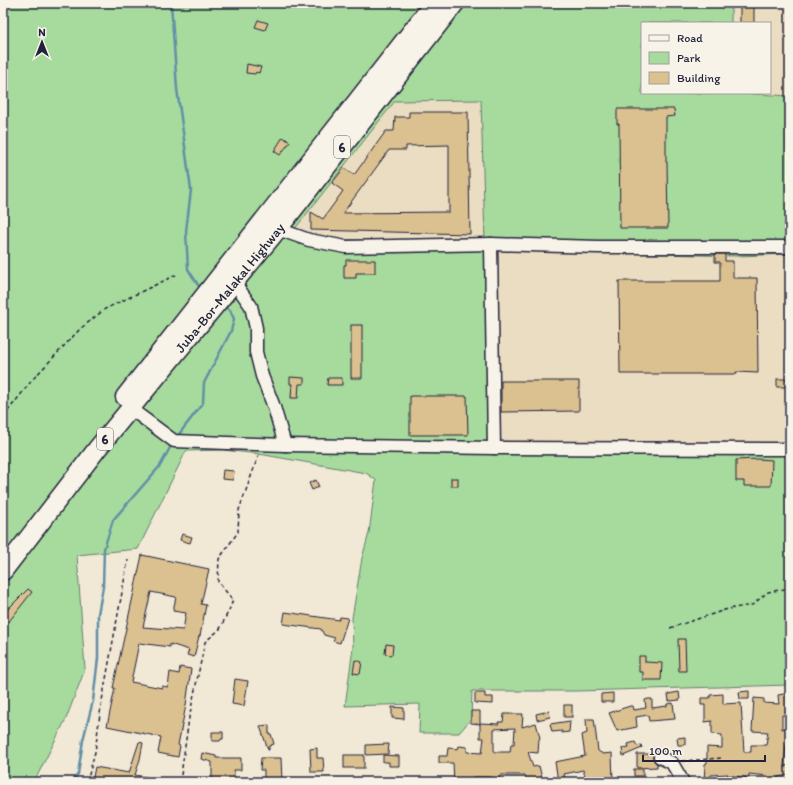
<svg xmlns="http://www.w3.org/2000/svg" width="793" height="785" font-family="Itim,sans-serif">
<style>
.built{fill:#eaddc1}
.green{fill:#a6db9d;stroke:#647e6c;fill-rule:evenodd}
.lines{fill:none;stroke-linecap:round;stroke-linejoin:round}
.stream{stroke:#628fa6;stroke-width:2.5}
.building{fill:#dbc090;stroke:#22223b;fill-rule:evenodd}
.minor-casing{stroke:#22223b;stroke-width:15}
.highway-casing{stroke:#22223b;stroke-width:21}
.path{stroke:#22223b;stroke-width:1.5;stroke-dasharray:4 3;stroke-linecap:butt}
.minor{stroke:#f7f3e8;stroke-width:12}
.highway{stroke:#f7f3e8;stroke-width:18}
.labels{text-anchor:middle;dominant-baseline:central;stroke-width:3;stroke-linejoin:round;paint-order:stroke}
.shield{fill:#f7f3e8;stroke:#62616f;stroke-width:1}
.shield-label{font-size:13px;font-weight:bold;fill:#22223b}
.street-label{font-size:14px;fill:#22223b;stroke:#f7f3e8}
</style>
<rect width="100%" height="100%" fill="#f1e9d6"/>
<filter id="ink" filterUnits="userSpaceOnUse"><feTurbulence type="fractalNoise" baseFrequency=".025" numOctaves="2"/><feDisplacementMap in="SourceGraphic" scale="8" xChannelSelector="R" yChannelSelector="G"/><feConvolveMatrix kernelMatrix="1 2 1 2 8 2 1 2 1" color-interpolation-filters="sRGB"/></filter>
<g filter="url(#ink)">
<g class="built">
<path d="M731 3H790V96L741 93H770V23H731Z"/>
<path d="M482 100 485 242 309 239 294 230 395 101Z"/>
<path d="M494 250 738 256 790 254V445H496Z"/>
</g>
<path class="green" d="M3 3H731V23H642V93H741L790 96V254L738 256 494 250 496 445H790V685L577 691H472L471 719 459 733H419L420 704 345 706 353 648 352 618 362 558 369 533 376 480 366 473 259 454 223 450 186 451 138 549 77 555 85 669 66 719 34 782H3ZM481 100 485 242 309 239 294 230 395 101Z"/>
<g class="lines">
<g class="stream">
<path d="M171 3 177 89 191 190 186 231 188 269 198 285 202 288"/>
<path d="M176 438 203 403 204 383 231 331 234 319 230 310 223 305"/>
<path d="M72 782 78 774 83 740 93 701 98 658V614L103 587 104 549 113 520 160 466 172 444"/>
</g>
</g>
<g class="building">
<rect x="740" y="4" width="14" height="19"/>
<path d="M258 20 268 23 265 30 255 27Z"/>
<path d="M247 64 261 67 259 73 256 72 255 74 246 73Z"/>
<path d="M617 109H674L675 116 666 117V162H667L668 228H620L619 124H617Z"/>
<path d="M409 112H468L470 234 311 230V212L323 219 343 191 332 183 344 168 354 175 386 131H394L395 117H409ZM449 145V212L343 213 389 150H406V146Z"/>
<path d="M283 137 290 142 280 155 274 151Z"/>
<path d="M715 254H725V261H733V278H757L758 373 736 372V374H620L619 281H720V262H715Z"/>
<path d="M346 260H375V273H356V278H344V265H346Z"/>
<rect x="351" y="325" width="11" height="53"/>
<path d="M290 377 304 378V384H299L298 398H291L292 384H290Z"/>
<path d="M328 378H342V385H327Z"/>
<rect x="777" y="379" width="13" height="8"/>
<path d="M501 381H579V411L501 412Z"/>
<path d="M410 396H467L468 435H410Z"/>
<path d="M758 459 772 460 771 486H744V481H736V460Z"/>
<path d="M223 470 234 471 233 480 222 479Z"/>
<rect x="451" y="478" width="7" height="8"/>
<path d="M316 480 319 487 312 490 309 483Z"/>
<path d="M182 534 192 537 190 543 180 540Z"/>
<path d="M142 555 209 569 201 604 206 605 200 636H199L194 657 187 655 189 650 170 644V647L139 643 131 682 162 688V686L168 687 170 672 179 674 180 667 191 669 186 705 178 745 180 746 178 757 158 753 161 737 107 726 115 688H113ZM151 592 176 597 173 611 186 613 183 630 143 627Z"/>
<path d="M28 589 32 592 3 629V614Z"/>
<path d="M285 612 339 620 340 617 348 618 340 643 333 641 335 638 324 635 321 629 283 624Z"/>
<path d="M678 639H685L686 671H679Z"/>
<path d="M386 644 393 645 392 655 385 654Z"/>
<path d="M639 656H645V662L662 663 661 680H643V672H639Z"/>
<path d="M355 660 362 662 360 674 353 673Z"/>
<path d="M235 679 248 681 244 706 232 704Z"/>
<path d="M749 691V699H740L739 692Z"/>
<path d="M679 692 680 700 669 701 668 694Z"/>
<path d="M475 693H485V697H493V704L475 703Z"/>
<path d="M613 693V702H601V694Z"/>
<path d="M790 693V716L782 715V729L790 727V744L786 745 784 766 790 765V775L778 777 777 782H766L767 776 749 774V778L727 775 728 774 711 775 710 782H704L705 764 707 763V747L722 748V735L712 734V721L705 722V705H701V698H710V695L723 694V704L741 703 744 752H751V745H766L768 732 752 731 754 698 764 699V703L779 704 778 695Z"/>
<path d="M648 699H652V708L667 706V704L673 703 675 719 649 721 648 715 636 717 637 727 617 731 609 713 630 706H633L634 710 646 708 645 700Z"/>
<rect x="564" y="705" width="8" height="12"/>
<path d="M392 707 404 708V719L392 718Z"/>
<path d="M471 711H480V724L471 723Z"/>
<path d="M549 711 550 717 537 720 536 714Z"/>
<path d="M504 714H523L522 727 536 723 540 738 539 739 538 753 528 752 533 767 539 766 543 782H526L525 775H501L497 782 493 781 491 777H474V780L454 782 453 763H439V756H447L448 748 458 749 459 746 467 747V752L482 753 484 738H480V723L499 724 498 722H503ZM515 728 514 744H511L510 752H495L494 750V729Z"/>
<path d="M586 719H594L598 751 603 754 612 753 613 782H587L583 770 564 774 565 779 558 781 555 762 585 756 582 735 587 733Z"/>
<path d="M570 721 569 732 562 733V731L552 732 550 724Z"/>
<path d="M269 725V734H271L274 744 269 746V750H268L260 726Z"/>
<path d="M212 732H223V739H221L220 741H212Z"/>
<path d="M685 737V745H678L677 738Z"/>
<path d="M139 742 143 743 140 759 135 775 157 779 156 782H92L95 767 129 773Z"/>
<path d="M635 742 637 746 641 745 642 748 623 756 622 748 629 747 628 744Z"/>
<path d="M389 744 388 754 366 755V745Z"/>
<path d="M317 748V758H323L324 772H311L310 749Z"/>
<path d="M202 753 216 756V758H241V770H234V780H225V782H212V762L201 759Z"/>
<path d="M637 754H653V758L654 761 657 764V767L637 768Z"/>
<rect x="344" y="755" width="20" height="13"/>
<path d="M383 755 399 756V766H389V762H383Z"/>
<path d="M261 758H281L282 781H264V770H260Z"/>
<rect x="634" y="769" width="9" height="7"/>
</g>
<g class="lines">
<g class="minor-casing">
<g id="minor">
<path d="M278 229 309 240 346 247 491 244 598 247H790"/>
<path d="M491 244 494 448"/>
<path d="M234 282 251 306 256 328V352L262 376 274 407 285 445"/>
<path d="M131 409 174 441 285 445 494 448 790 449"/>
<path d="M660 757 672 763 683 782"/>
</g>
</g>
<g class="highway-casing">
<g id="highway">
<path d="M125 397 434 3"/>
<path id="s1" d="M3 571 97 449 278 229 455 3"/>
</g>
</g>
<g class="path">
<path d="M3 417 33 379 80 329 105 309 176 275"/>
<path d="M670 628 728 609 752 605 768 592 790 588"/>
<path d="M682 761 722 758"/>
<path d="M87 782 95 752 101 706 128 560"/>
<path d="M180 782 189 718 205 642 220 629 230 608 233 600 218 582 219 559 238 532 239 510 259 454"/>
</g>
<use href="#minor" class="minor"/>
<use href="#highway" class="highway"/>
</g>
</g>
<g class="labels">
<g class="shield">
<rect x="334" y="136" width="16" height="22" rx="3"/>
<rect x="97" y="428" width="16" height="22" rx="3"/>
</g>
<g class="shield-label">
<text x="342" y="147">6</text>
<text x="105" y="439">6</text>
</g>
<g class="street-label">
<text stroke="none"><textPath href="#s1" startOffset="363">Juba-Bor-Malakal Highway</textPath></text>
</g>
</g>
<rect width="793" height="785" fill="none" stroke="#f7f3e8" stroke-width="16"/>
<rect x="8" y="8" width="777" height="769" fill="none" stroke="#22223b" stroke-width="1.5" filter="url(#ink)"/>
<rect x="641" y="22" width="130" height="72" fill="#f7f3e8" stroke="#a29fa3"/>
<rect x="649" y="35" width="20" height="6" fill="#f7f3e8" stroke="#a29fa3"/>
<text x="677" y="42" font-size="12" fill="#22223b">Road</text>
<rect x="649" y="52" width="20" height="12" fill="#a6db9d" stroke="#a29fa3"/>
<text x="677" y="62" font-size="12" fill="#22223b">Park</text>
<rect x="649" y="72" width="20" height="12" fill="#dbc090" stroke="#a29fa3"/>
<text x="677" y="82" font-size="12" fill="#22223b">Building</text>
<g transform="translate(42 42)" stroke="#f7f3e8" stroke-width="3" paint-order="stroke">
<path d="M0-3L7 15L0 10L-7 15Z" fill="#22223b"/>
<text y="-6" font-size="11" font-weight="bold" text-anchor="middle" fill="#22223b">N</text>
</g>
<path d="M643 755v6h122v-6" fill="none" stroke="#22223b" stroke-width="2"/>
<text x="649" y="755" font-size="12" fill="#22223b" stroke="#f7f3e8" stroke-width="3" paint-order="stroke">100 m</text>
</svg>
